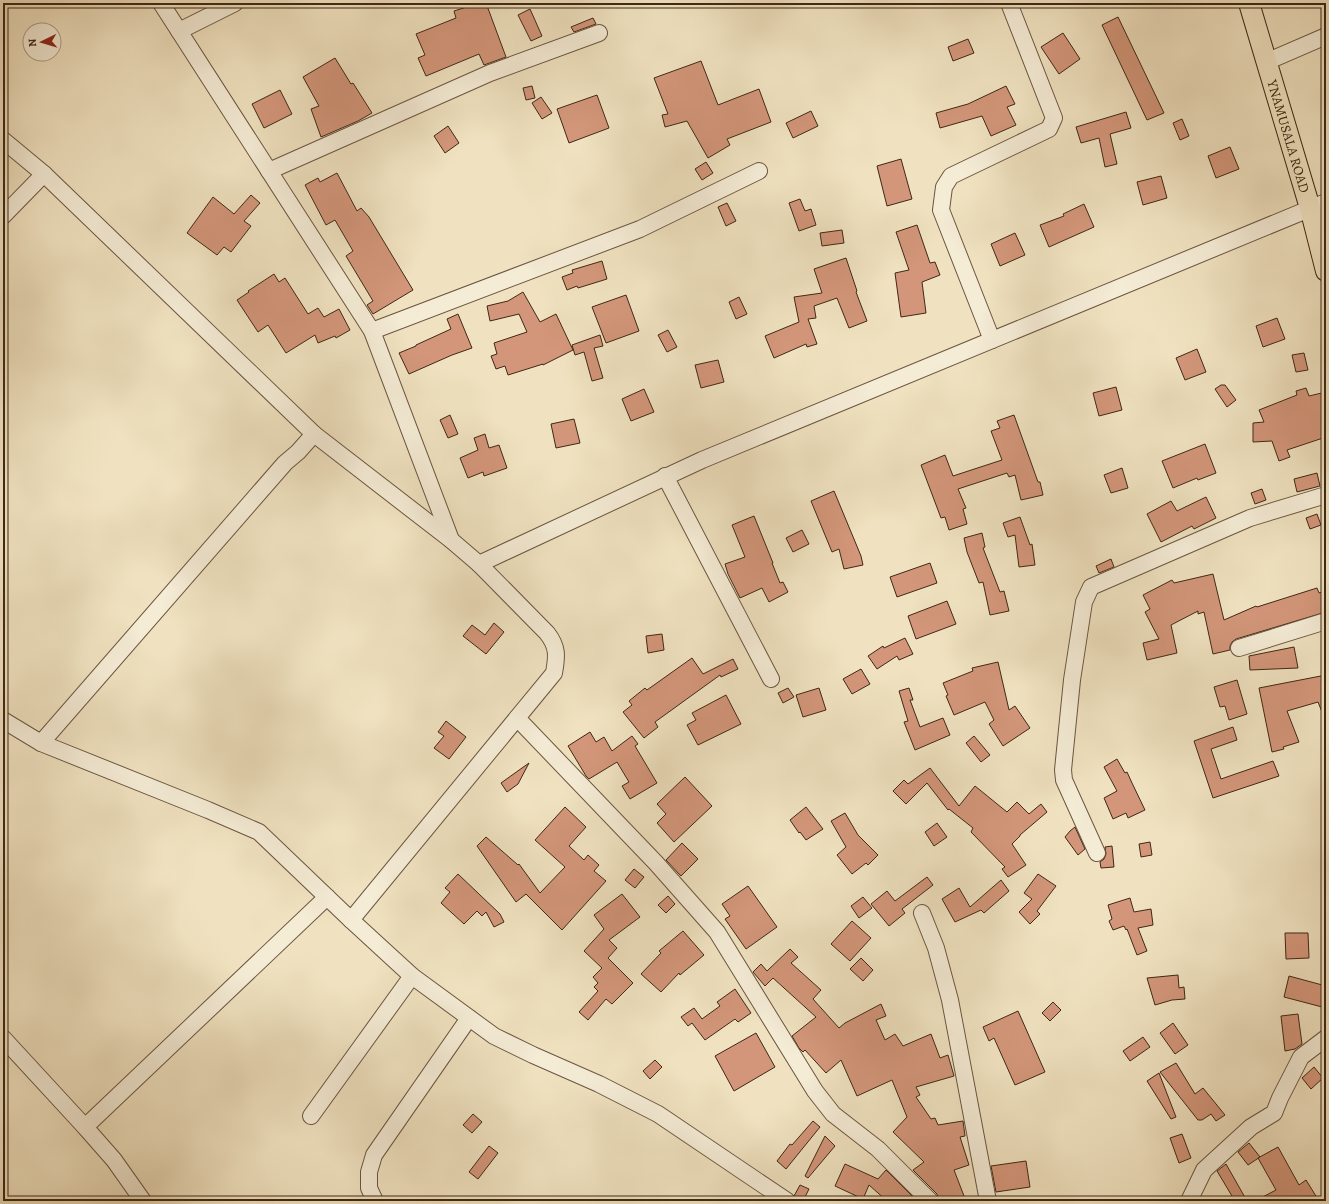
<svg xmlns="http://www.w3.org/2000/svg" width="1329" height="1204" font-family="Alegreya,serif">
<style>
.building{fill:#d3967a;stroke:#3f2815}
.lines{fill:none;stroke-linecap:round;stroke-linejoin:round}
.minor-casing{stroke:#6b5640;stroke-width:18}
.major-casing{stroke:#3f2815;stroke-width:22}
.minor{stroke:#f5ecd6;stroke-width:16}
.major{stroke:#f0e2c0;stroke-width:20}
.labels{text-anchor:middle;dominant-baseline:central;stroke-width:3;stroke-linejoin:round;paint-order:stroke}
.street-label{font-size:14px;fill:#3f2815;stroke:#f5ecd6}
</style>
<rect width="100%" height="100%" fill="#f0e2c0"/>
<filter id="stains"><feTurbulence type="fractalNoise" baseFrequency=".005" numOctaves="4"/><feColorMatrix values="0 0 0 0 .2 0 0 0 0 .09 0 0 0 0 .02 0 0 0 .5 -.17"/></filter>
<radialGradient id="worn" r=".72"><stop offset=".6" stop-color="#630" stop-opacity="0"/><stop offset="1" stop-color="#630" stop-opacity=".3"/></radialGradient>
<g class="building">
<path d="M479 3H486L506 57 484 65 479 54 426 76 418 58 425 55 416 34 456 18 454 11Z"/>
<path d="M530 9 542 36 531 41 518 15Z"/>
<path d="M1118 17 1164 113 1147 120 1102 25Z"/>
<path d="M593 18 596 24 574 32 571 27Z"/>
<path d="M1063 33 1080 59 1059 74 1041 47Z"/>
<path d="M968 39 974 53 953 61 948 47Z"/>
<path d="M335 58 351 84 353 83 372 113 358 121 321 137 311 109 319 106 303 77Z"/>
<path d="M701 61 718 105 759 89 771 122 727 139 730 145 708 158 687 121 665 127 662 115 668 114 654 78Z"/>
<path d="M532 86 535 98 526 100 523 88Z"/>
<path d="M1006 86 1015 104 1007 107 1016 125 991 136 982 116 940 128 936 113 968 104Z"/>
<path d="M280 90 292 114 264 128 252 104Z"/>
<path d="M597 95 609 128 569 143 557 109Z"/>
<path d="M541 97 552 113 542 119 532 103Z"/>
<path d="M811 111 818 126 793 138 786 123Z"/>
<path d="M1126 112 1131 128 1110 134 1117 164 1105 167 1099 138 1081 143 1076 127Z"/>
<path d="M1182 119 1189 136 1180 140 1173 123Z"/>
<path d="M448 126 459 143 445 153 434 136Z"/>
<path d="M1230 147 1239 169 1216 178 1208 156Z"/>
<path d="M901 159 912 199 887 206 877 166Z"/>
<path d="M706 162 713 173 702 180 695 169Z"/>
<path d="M337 173 357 211 361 208 369 217 413 290 373 314 367 305 373 301 346 256 353 251 335 220 326 225 305 185 318 178 320 182Z"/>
<path d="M1161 176 1167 198 1143 205 1137 182Z"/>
<path d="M251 195 260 203 244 221 251 226 231 252 224 247 217 255 187 233 213 197 234 214Z"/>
<path d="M800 199 805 211 811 209 816 225 799 231 789 203Z"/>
<path d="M727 203 736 221 726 226 718 207Z"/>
<path d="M1084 204 1094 227 1049 247 1040 225 1064 216 1063 214Z"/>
<path d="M917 225 930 263 935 262 940 275 922 282 926 313 901 317 895 273 909 270 896 232Z"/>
<path d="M842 230 844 243 822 246 820 233Z"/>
<path d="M1015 233 1025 255 1000 266 991 244Z"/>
<path d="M846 258 857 291 856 292 867 321 849 328 837 298 814 306 816 318 808 319 817 344 807 347 806 344 774 358 765 336 799 322 794 297 822 293 814 269Z"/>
<path d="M602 261 607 279 578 288 577 286 567 290 562 277 573 273 572 270Z"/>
<path d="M274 274 279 282 285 278 308 314 318 308 324 317 339 309 350 330 336 338 335 336 318 343 315 335 286 353 268 325 258 332 237 300 249 292 248 291Z"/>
<path d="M523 292 540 322 556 314 573 350 543 365V364L508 375 505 366 496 369 491 356 497 354 494 343 527 332 519 314 490 321 487 306 508 301Z"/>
<path d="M626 295 639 331 606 343 592 307Z"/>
<path d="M739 297 747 314 736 319 729 302Z"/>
<path d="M458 314 472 348 452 355 409 374 399 353 416 346V345L451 329 447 319Z"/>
<path d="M1277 318 1285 339 1263 347 1256 326Z"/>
<path d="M668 330 677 347 667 352 658 335Z"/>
<path d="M600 335 603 346 594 348 603 378 592 381 584 352 575 355 572 345Z"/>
<path d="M1197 349 1206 372 1185 380 1176 358Z"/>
<path d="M1304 353 1308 370 1296 372 1292 355Z"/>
<path d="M718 360 724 382 701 388 695 365Z"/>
<path d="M1221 385H1225L1236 400 1227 407 1215 389Z"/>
<path d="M1116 387 1122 410 1099 416 1093 393Z"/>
<path d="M1306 388 1309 396 1326 392V437L1287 450 1290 457 1279 461 1272 441 1253 442V423L1264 422 1259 410 1297 395 1296 391Z"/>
<path d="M644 389 654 412 631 421 622 399Z"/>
<path d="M450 415 458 434 448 438 440 420Z"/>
<path d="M1014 415 1038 482H1040L1043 495 1021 500 1015 475 1009 477 1007 473 958 489 966 508 963 509 967 524 949 530 945 517 941 518 921 465 945 455 953 476 1002 460 991 431 1000 428 997 421Z"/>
<path d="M574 419 580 443 556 448 551 424Z"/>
<path d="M485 434 489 448 499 445 507 468 484 476 483 472 468 478 460 458 478 450 474 438Z"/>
<path d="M1205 444 1216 473 1198 480 1197 478 1173 488 1162 461Z"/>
<path d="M1122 468 1128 488 1111 493 1104 475Z"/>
<path d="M1317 473 1320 486 1297 492 1294 479Z"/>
<path d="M1262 489 1266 500 1255 504 1251 493Z"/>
<path d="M834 491 861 556 863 565 844 569 839 549 832 552 811 501Z"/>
<path d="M1206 497 1216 518 1194 529 1192 526 1161 542 1147 514 1171 501 1177 511Z"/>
<path d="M1317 514 1321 525 1310 529 1306 518Z"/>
<path d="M754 516 773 563H772L780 583 783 582 788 592 769 602 762 588 740 598 728 574 725 564 745 557 732 525Z"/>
<path d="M1020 517 1030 545 1032 544 1035 565 1019 567 1015 535 1008 537 1003 523Z"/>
<path d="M802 530 809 544 793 552 786 538Z"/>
<path d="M982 533 985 547 983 548 1000 592 1004 591 1009 611 990 615 983 582 979 583 967 552 964 538Z"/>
<path d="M1111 559 1114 567 1099 573 1096 566Z"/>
<path d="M930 563 937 583 897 597 890 577Z"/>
<path d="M1213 574 1224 620 1256 606 1257 607 1317 588 1319 593 1326 591V612L1236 639 1232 642 1230 646V650L1213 654 1204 612 1198 614V611L1171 625 1177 653 1147 660 1143 643 1159 639 1145 612 1150 609 1143 595 1172 580 1174 583Z"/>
<path d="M947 601 956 624 916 639 908 616Z"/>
<path d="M494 623 504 632 486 654 463 636 472 625 485 635Z"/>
<path d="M662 634 664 650 648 653 646 636Z"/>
<path d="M905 638 913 654 899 660 897 656 877 669 868 656 883 646 884 648Z"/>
<path d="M1294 647 1298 668 1250 670 1249 656Z"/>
<path d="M692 658 703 674 733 659 738 669 721 677 720 675 655 722 658 727 644 738 623 712 632 705 629 701 645 688 647 690Z"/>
<path d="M998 662 1009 710 1015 706 1030 728 1003 746 989 724 994 720 985 702 954 715 946 696 948 695 943 683 973 671 972 668Z"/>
<path d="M861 669 870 684 852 694 843 679Z"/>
<path d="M1326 675V722L1318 702 1287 711 1299 742 1283 747 1284 749 1272 752 1259 688Z"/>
<path d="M1237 680 1247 714 1229 720 1225 706 1220 707 1214 687Z"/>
<path d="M788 688 794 697 783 703 778 693Z"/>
<path d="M819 688 826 710 803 717 796 695Z"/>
<path d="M909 688 913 700H910L920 727 943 718 950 735 915 750 904 722 908 721 899 691Z"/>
<path d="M726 695 741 724 698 745 687 725 696 720 692 713Z"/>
<path d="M446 721 466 737 449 759 434 748 444 736 438 732Z"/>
<path d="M1233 727 1237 740 1211 749 1221 779 1273 761 1279 776 1213 798 1194 741Z"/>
<path d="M590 732 596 742 604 737 612 751 632 736 638 744 635 746 657 783 630 799 622 786 629 782 617 762 589 779 586 776 568 746Z"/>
<path d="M974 736 990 755 981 762 966 743Z"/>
<path d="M1117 759 1125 773 1127 772 1132 783 1145 810 1128 818 1126 813 1113 819 1104 798 1117 791 1104 767Z"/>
<path d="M529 763 518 784 507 792 501 783Z"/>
<path d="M930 768 959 806 975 786 1007 812 1017 802 1029 814 1041 804 1047 812 1020 835V836L1012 844 1026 865 1008 877 1002 869 1005 867 971 832 973 828 949 809 948 810 927 783 906 804 893 791 904 780 908 784Z"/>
<path d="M685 777 712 806 674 842 657 823 666 814 657 804Z"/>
<path d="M565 807 586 827 569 846 584 860 588 855 599 865 594 871 606 881 562 930 526 894 516 902 477 846 486 837 518 865 519 864 540 893 565 867 535 840Z"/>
<path d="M806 807 823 829 806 840 800 832 799 833 790 820Z"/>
<path d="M845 813 858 835 878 855 868 865 866 863 852 874 837 855 846 847 831 821Z"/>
<path d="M937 823 947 837 934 846 925 832Z"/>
<path d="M1075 827 1085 849 1078 855 1065 837 1070 831Z"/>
<path d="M1150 842 1152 855 1141 857 1139 844Z"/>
<path d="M682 843 698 859 681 876 666 860Z"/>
<path d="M1112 846 1114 867 1101 868 1100 862 1104 859 1106 854 1105 847Z"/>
<path d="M634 869 644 877 635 888 625 880Z"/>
<path d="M458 874 500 914 504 922 494 927 486 912 482 916 477 911 464 924 441 903 450 892 445 888Z"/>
<path d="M1038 874 1056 886 1037 911 1040 914 1030 924 1019 912 1032 899 1024 893Z"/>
<path d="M927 877 933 885 902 909 905 913 889 926 871 904 887 891 895 901Z"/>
<path d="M1001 880 1009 891 984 913 981 910 955 922 942 899 959 888 970 907Z"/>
<path d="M748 886 777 927 746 949 725 919 730 916 722 904Z"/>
<path d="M622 894 640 917 609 940 617 948 608 958 633 983 612 1004 606 999 588 1020 579 1012 598 991 594 987 598 983 593 977 602 968 584 951 604 929 594 915Z"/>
<path d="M668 896 675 904 666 913 658 905Z"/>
<path d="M863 897 872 908 859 918 851 906Z"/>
<path d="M1130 898 1134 912 1151 909 1153 925 1138 928 1147 951 1137 955 1127 929 1126 930 1124 926 1113 930 1109 921 1112 919 1108 905Z"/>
<path d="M852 921 871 938 850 961 831 944Z"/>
<path d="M683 931 704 955 680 975 679 973 661 992 641 974 661 953 659 951Z"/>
<path d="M1285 933H1308L1309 958 1286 959Z"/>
<path d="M790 949 798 957 791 963 821 990 813 999 839 1028 845 1023 881 1004 886 1016 876 1020 885 1040 895 1034 903 1046 931 1034 940 1058 948 1055 954 1076 916 1087 920 1095 916 1097 931 1119 935 1118 938 1125 963 1121 965 1136 960 1137 969 1165 954 1170 964 1196 952 1201H939L937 1194 913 1170 924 1162 893 1132 907 1117 892 1080 857 1096 841 1060 826 1073 805 1050 803 1052 799 1048 792 1036 816 1017 773 978 765 986 753 972 761 964 767 971Z"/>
<path d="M861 958 873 970 863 981 850 969Z"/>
<path d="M1178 975 1179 988 1184 987 1185 999 1172 1000 1155 1005 1147 978Z"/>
<path d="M1289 976 1326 986V1008L1284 997Z"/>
<path d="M735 989 751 1013 738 1022 735 1019 705 1040 692 1023 688 1026 681 1017 694 1008 702 1019 720 1006 717 1002Z"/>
<path d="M1053 1002 1061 1010 1050 1021 1042 1013Z"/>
<path d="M1018 1011 1045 1072 1015 1085 994 1038 989 1041 983 1027Z"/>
<path d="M1298 1014 1302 1044 1295 1049 1285 1051 1281 1016Z"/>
<path d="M1173 1023 1188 1045 1175 1054 1160 1033Z"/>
<path d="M756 1033 775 1067 734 1091 715 1056Z"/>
<path d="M1143 1037 1150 1047 1130 1061 1123 1051Z"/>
<path d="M655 1060 662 1067 650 1079 643 1071Z"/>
<path d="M1176 1063 1195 1094 1203 1088 1225 1115 1216 1121 1211 1114 1202 1120H1198L1160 1072Z"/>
<path d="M1314 1067 1323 1078 1311 1089 1302 1078Z"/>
<path d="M1159 1073 1176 1117 1171 1119 1147 1081Z"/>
<path d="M473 1114 482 1122 472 1133 463 1125Z"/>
<path d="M813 1121 820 1127 786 1169 777 1161 790 1144 792 1145Z"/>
<path d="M1182 1134 1191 1158 1179 1163 1170 1138Z"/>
<path d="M825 1136 835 1146 808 1178 805 1176Z"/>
<path d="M1249 1143 1260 1157 1248 1165 1238 1152Z"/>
<path d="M489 1146 498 1153 478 1179 469 1172Z"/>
<path d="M1278 1147 1299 1185 1306 1180 1319 1201H1255L1276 1190 1258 1158Z"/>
<path d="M1026 1161 1030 1187 996 1192 991 1166Z"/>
<path d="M845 1164 878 1179 886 1170 917 1201H887L869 1185 863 1199 835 1186Z"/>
<path d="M1226 1164 1247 1201H1235L1217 1171Z"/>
<path d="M800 1185 809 1189 803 1201 794 1196Z"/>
</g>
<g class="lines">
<g class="minor-casing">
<g id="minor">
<path d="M161 3 372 331 451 540"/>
<path d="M179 31 235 3"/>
<path d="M1266 62 1326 36"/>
<path d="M3 140 44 174"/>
<path d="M269 171 490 73 599 33"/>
<path d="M3 216 44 174 314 434"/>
<path d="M372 331 640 229 759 171"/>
<path d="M992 340 941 210 944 187 951 176 1049 129 1054 118 1009 3"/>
<path d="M665 476 771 679"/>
<path d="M1239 648 1326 621"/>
<path d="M517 718 656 863 717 932 815 1091 833 1114 878 1149 930 1201"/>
<path d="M3 720 41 743 208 810 259 832 351 920 412 976 494 1036 533 1055 599 1084 658 1114 787 1201"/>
<path d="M41 743 285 463 298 452 314 434 451 540 479 564 702 460 1326 202"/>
<path d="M1097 853 1064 780 1063 770 1072 680 1084 602 1091 587 1250 518 1326 495"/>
<path d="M922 913 936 948 950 1000 988 1201"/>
<path d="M351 920 554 673C557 656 558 647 547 633L479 564"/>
<path d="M3 1038 85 1127 327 897"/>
<path d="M311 1116 412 976"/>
<path d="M85 1127 114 1160 143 1201"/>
<path d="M375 1201 369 1188V1172L374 1155 469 1018"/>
<path d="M1189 1201 1204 1170 1251 1127 1274 1113 1280 1098 1301 1057 1326 1038"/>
</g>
</g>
<g class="major-casing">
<g id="major">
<path id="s1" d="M1249 3 1310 208 1326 271"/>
</g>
</g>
<use href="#minor" class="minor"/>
<use href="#major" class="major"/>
</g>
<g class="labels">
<g class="street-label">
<text stroke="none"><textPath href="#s1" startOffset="139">YNAMUSALA ROAD</textPath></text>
</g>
</g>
<rect width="1329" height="1204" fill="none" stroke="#f0e2c0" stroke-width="16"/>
<rect x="4" y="4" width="1321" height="1196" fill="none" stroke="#3f2815" stroke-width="2"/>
<rect x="8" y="8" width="1313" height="1188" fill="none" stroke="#3f2815"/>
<g transform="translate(42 42) rotate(265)"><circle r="19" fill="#f5ecd6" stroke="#ac9e89"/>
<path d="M0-3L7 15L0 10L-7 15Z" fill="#8f2418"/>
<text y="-6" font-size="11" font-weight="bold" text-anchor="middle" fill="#3f2815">N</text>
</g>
<rect width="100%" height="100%" filter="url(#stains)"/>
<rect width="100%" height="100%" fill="url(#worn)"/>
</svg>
